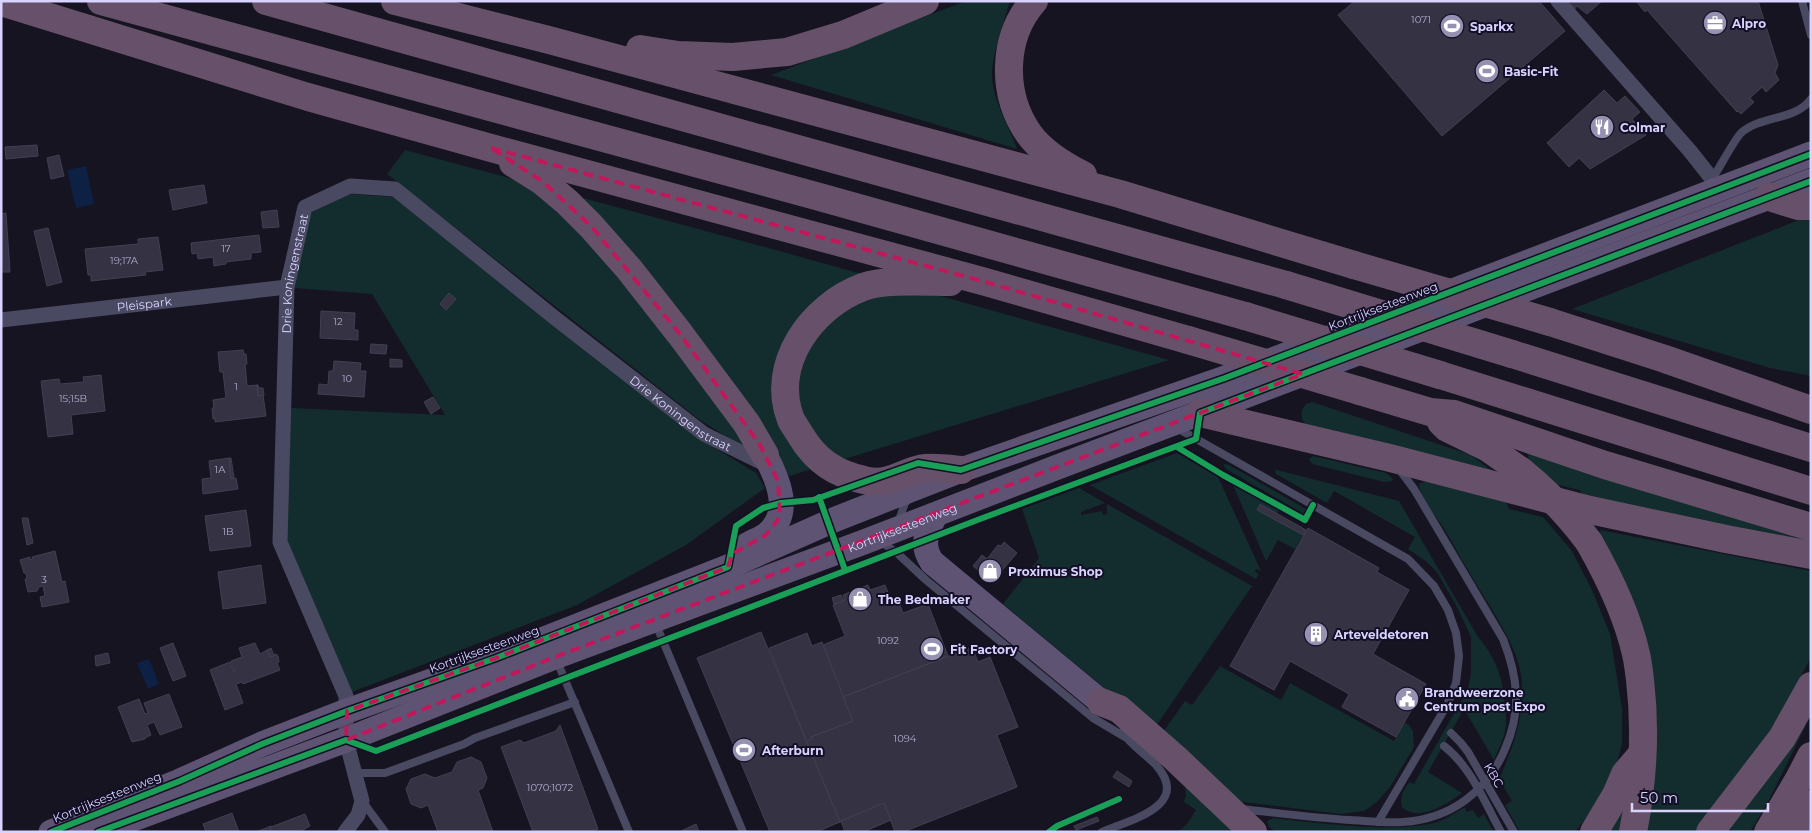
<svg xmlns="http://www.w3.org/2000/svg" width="1812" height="833" font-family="Montserrat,sans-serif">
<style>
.green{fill:#132c2d}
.water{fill:#0d2144}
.building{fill:#343243;stroke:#433f54}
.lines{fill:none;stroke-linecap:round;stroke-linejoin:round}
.service{stroke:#4a4962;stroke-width:8}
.minor{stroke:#4a4962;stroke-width:15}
.primary{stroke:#5e5373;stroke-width:25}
.motorway{stroke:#67516a;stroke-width:28}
.motorway-bridge{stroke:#67516a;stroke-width:28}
.cycleway-casing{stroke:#130f26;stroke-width:9}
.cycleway{stroke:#1a9f57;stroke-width:6}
.marked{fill:none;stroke:#c2185b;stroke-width:4;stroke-dasharray:10 6;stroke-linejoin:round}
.labels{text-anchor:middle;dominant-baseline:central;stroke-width:4;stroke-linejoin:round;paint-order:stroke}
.number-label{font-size:10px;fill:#b0acd0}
.poi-label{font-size:12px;font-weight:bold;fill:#d9d4ff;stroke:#130f26;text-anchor:start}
.street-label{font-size:12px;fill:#d9d4ff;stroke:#130f26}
</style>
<rect width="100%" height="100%" fill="#161421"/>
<g class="green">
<path d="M966 1H1010C1004 22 992 54 992 76 993 101 1009 126 1017 149L771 75Z"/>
<path d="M405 150 783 252 1169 360 789 476 780 462 740 446 696 417 387 174Z"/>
<path d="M349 194 396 197 697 437 756 473 765 488 686 545 577 605 352 692 285 544 291 408 445 415 372 294 294 288 309 214Z"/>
<path d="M1804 218H1811V376L1770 368 1572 309Z"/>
<path d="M1312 402 1471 455 1492 471 1306 425C1300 419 1300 410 1306 404Z"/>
<path d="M1529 452 1811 542 1584 498 1580 490 1558 485 1528 458Z"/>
<path d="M1177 453 1218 477 1261 571 1256 569 1255 572 1259 574 1256 579 1090 485Z"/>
<path d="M1313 456 1386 473 1393 479 1392 481 1384 482 1312 464 1309 459Z"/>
<path d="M1223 464 1229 465 1306 509 1304 514 1226 469Z"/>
<path d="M1277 470 1399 501 1478 637C1497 659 1503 679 1505 707 1506 715 1507 724 1505 731 1503 741 1498 750 1494 760L1464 709 1428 772 1462 793C1447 804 1419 823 1402 807 1399 797 1404 790 1409 782L1414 784 1468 689 1471 674V637L1458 609 1437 572 1427 562 1408 549 1415 537 1334 491 1327 503 1276 474 1275 471Z"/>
<path d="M1426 481 1506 501 1509 509 1543 517 1572 551 1592 590 1610 634 1622 709V744L1614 774 1597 804 1575 832H1520L1505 805 1512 801 1499 779C1514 746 1526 712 1521 675 1517 649 1501 625 1488 603 1473 579 1459 555 1445 530 1438 519 1419 496 1419 484Z"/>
<path d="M1233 485 1279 510 1277 514 1260 504 1257 510 1303 535 1295 549 1278 540 1266 561Z"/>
<path d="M1079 488 1105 503 1081 512V515L1102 511 1103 515 1107 514V504L1252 586 1154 729 1003 604 1039 558 1022 509Z"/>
<path d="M1600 530 1811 571V657L1768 739 1698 832H1643L1629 592 1609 549 1597 532 1601 533Z"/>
<path d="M1220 666 1281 700 1290 683 1394 741 1405 722 1409 725 1413 731 1414 747 1390 787 1377 802 1364 811 1340 814 1243 802 1237 800 1161 735 1185 701 1192 705Z"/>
<path d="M1811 700V715L1769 800 1750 832H1718Z"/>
<path d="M1184 780 1243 832H1178L1187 824 1196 810 1184 802 1186 795Z"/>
<path d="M1623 803 1624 832H1607Z"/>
<path d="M1465 807 1467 812 1473 810 1478 818 1484 814 1494 832H1276L1269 827 1267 821 1273 818C1319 823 1390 833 1434 823 1445 820 1455 813 1465 807Z"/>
</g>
<g class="water">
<path d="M86 166 94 204 76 208 67 170Z"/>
<path d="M149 659 159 684 148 689 137 663Z"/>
</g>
<g class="building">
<path d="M1355 1H1539L1565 31 1442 136 1338 15Z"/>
<path d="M1566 1H1602L1587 14 1577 6 1574 10Z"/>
<path d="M1636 1H1758L1778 65 1775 73 1779 80 1766 92 1762 87 1750 98 1754 102 1741 114 1738 111 1737 112 1647 10 1645 12Z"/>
<path d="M1604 90 1617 103 1625 96 1640 112 1632 119 1646 135 1590 169 1579 158 1569 167 1547 143Z"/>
<path d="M37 145 38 156 6 159 5 147Z"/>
<path d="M59 155 64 176 51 179 47 158Z"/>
<path d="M204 185 207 203 173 210 169 190Z"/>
<path d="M277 210 279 227 263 228 261 212Z"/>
<path d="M6 213 10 272H1V214Z"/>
<path d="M48 228 62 282 47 286 34 231Z"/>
<path d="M259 235 261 252 251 253V259L226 262V264L214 266 213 257 198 259 197 253 192 254 191 243Z"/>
<path d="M158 237 163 270 145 272 146 275 91 281V275H88L85 249 138 244V239Z"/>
<path d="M449 293 456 299 446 310 440 304Z"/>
<path d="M321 311 355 313 354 330H358V340L320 338Z"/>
<path d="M371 344 387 345 386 354 370 353Z"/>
<path d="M243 350 244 354H246L247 364H245L247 386 257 385 258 396 263 395 266 416 215 422V418L213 419 212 408H214L213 400 226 398 223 372H220L218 352Z"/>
<path d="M390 359 402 360V367H390Z"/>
<path d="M334 361 361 363 360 371H366L364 397 318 394 319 384 328 385 329 371H333Z"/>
<path d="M101 375 105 411 71 415 73 434 48 437 41 381 59 379 60 384 84 382 83 377Z"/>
<path d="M257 385H258L259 388H263L264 395 258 396Z"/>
<path d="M433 397 440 408 431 414 424 402Z"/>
<path d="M229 458H231L234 478 231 479Z"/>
<path d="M229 458 231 479 236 478 238 489 203 494 202 479 211 478 209 461Z"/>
<path d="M1260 504 1306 530 1303 535 1257 510Z"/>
<path d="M246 510 251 546 210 551 205 516Z"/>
<path d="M22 518H28L33 543 27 545Z"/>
<path d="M1308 528 1379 568 1377 572 1409 590 1373 654 1426 684 1396 737 1342 707 1349 694 1290 661 1274 690 1230 666Z"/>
<path d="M1004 542 1017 553 992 582 973 566 982 555 987 559 998 545 1001 546Z"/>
<path d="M55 551 62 582 65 581 69 602 42 607 40 597 45 596 43 586 39 587 37 591 28 592 25 579H27L26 573H24L20 560 30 557V560L33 559 32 557Z"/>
<path d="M261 565 266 603 223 609 218 572Z"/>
<path d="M868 585 870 590 885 585 891 600 897 598 903 613 928 604 948 656 843 697 823 645 845 636 833 605 845 600 843 595Z"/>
<path d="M841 595 844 601 834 604 832 598Z"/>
<path d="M761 632 840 822 816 832H770L697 658Z"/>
<path d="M807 633 812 646 822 642 853 721 811 737 812 739 807 742 769 648Z"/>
<path d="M173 643 186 676 173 681 160 648Z"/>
<path d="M255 643 260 654 267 650 270 657 276 654 278 656 279 662 277 663 280 670 243 684 242 682 236 684 243 703 225 710 210 670 230 662 234 672 235 671 231 661 242 657 239 648Z"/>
<path d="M972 647 978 662 990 657 1018 727 997 735 1017 787 903 832H895L884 803 840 822 807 742 812 739 811 737 853 721 843 697Z"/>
<path d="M271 648 274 656 270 657 267 650Z"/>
<path d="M108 653 110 663 96 666 95 656Z"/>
<path d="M169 694 182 727 160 735 154 722 147 725 151 735 145 738V739L132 742 118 707 139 699 145 714 148 713 144 703Z"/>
<path d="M560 725 598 829 589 832H533L501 747 520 740 524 743 556 731Z"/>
<path d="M471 757 481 762 487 778 483 788 478 790 493 832H438L428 805 421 808 411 804 406 789 411 779 425 774 435 778 452 772 457 762Z"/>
<path d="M1117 771 1132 781 1129 787 1113 777Z"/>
<path d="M884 803 891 820 863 832H845L841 821Z"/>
<path d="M232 813 239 832H206L203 824Z"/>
<path d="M305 814 310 826 299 832H270L271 827Z"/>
<path d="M1097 817 1099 821 1076 830 1074 826Z"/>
<path d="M696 824 699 832H679Z"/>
<path d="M271 826 270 832H256Z"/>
</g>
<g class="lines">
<g class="service">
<path d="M1802 1 1811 35"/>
<path d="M1712 179C1719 169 1734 140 1741 133 1761 115 1795 121 1811 99"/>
<path d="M1177 428 1408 559 1434 586 1448 610 1456 633 1459 656 1456 683 1447 705 1378 822"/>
<path d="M898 523 905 503 909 499"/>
<path d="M879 544H884L896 552 926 580 1093 718 1125 737"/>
<path d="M655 622 743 832"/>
<path d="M557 661 629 832"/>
<path d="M1451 733 1461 743 1468 752 1514 832"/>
<path d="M1444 746C1471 767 1485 803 1501 832"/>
<path d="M355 773H385L464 744 475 738 575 702"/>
<path d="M362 801 385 832"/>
<path d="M1241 809C1278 813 1314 818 1350 820 1368 821 1386 823 1403 822 1450 819 1487 792 1505 749 1522 711 1518 677 1503 639L1414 489 1399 469"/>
<path d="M1102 832C1130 820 1192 806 1156 765 1145 754 1131 745 1122 732"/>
</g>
<g class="minor">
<path d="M1558 1 1690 151 1720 189"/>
<path id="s1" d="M1 320 287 287"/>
<path id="s2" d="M345 832 358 815 362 801 346 740V696L280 542 287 287 305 207 350 186 395 189 555 318 704 434 767 465"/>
</g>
<g class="primary">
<path d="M935 515C927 534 920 544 932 562L1101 702"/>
<path d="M747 545C753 541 761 539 767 534 793 513 778 479 765 455"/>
<path d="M51 832 180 781 262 744 347 711 496 658 728 567 836 519 961 470 1225 378 1811 154"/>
<path id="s3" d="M98 832 346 740 555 657 864 542 1055 468 1811 181"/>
</g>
<g class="motorway">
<path d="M101 1 816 196 1245 316"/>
<path d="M266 1 1286 285"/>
<path d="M395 1 549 40 1120 194 1354 265"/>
<path d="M1034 1C1002 37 1001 94 1029 134 1042 152 1063 165 1083 175"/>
<path d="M1 2 308 97 491 148 982 281 1188 340"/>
<path d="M640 49 678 55 733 57 787 52 843 35 925 1"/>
<path d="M513 163 542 181 567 202 591 226 629 269 680 334 747 424 765 455"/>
<path d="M1769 197 1798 206H1811"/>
<path d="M950 282C926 282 885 279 863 287 812 306 769 364 791 420 794 425 798 431 801 436 816 461 836 474 864 480 892 487 903 470 926 468 937 467 950 469 961 470"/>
<path d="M1550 322 1662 358 1811 410"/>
<path d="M1512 354 1811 448"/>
<path d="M1440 375 1811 491"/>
<path d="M1360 391 1430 412 1454 414 1605 465 1811 527"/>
<path d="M1200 413 1390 458 1590 510 1726 539 1811 555"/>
<path d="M1441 422 1447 428 1488 448 1521 471"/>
<path d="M1589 542C1609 577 1627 614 1636 654 1638 662 1639 672 1640 680 1646 731 1643 782 1633 832"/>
<path d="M1101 702 1119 709 1175 758 1253 832"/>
<path d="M1594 832 1616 795 1625 774 1642 754"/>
<path d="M1710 832 1782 738 1811 686"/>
<path d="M1768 832 1799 779 1811 756"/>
<path d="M1796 832 1811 804"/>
</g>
<g class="motorway-bridge">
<path d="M1354 265 1550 322"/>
<path d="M1286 285 1512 354"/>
<path d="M1245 316 1440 375"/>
<path d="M1188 340 1360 391"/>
<path d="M1521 471C1547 492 1569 515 1589 542"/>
</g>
<g class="cycleway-casing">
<g id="cycleway">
<path d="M1177 447 1223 475 1305 520 1313 505"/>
<path d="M819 497 845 570"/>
<path d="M51 832 180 781 262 744 347 711 496 658 728 567 736 526 763 508 781 503 813 500 918 463 961 470 1225 378 1811 154"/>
<path d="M98 832 346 740 376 751 980 519 1196 439 1200 413 1811 181"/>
<path d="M1049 832 1057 826 1119 799"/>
</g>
</g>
<use href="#cycleway" class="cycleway"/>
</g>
<path class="marked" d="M491 148 982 281 1303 374 555 657 346 740 347 711 496 658 728 567 732 554 766 535 780 517 778 481 760 445 680 334 591 226 542 181Z"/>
<defs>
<g id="office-disc" transform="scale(1.25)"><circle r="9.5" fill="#9591b1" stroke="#130f26"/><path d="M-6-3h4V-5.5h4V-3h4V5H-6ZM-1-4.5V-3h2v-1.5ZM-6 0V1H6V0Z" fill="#fff"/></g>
<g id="stadium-disc" transform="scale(1.25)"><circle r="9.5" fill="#9591b1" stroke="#130f26"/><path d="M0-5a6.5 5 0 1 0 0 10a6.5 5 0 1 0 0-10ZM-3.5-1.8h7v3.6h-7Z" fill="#fff"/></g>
<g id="restaurant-disc" transform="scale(1.25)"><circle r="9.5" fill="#9591b1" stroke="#130f26"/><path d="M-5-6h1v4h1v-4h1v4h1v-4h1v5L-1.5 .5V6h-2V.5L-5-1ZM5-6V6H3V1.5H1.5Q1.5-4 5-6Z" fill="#fff"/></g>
<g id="shop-disc" transform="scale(1.25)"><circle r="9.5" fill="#9591b1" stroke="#130f26"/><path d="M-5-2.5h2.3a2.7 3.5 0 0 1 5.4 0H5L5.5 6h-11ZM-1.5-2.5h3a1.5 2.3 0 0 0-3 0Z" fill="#fff"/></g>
<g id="building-disc" transform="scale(1.25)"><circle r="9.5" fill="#9591b1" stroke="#130f26"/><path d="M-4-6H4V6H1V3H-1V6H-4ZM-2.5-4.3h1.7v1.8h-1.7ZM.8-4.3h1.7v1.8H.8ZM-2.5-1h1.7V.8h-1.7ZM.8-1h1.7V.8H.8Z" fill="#fff"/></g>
<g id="civic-disc" transform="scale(1.25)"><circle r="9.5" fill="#9591b1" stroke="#130f26"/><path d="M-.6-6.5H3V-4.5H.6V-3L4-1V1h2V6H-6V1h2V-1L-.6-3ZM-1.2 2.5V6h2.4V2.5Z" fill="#fff"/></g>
</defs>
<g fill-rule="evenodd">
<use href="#office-disc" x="1715" y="23"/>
<use href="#stadium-disc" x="1452" y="26"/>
<use href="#stadium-disc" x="1487" y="71"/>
<use href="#restaurant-disc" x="1602" y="127"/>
<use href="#shop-disc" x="990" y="571"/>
<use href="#shop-disc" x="860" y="599"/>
<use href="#building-disc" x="1316" y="634"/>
<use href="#stadium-disc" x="932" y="649"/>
<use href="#civic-disc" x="1407" y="699"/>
<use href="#stadium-disc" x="744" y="750"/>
</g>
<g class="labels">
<g class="number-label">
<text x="1421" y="19">1071</text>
<text x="226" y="248">17</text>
<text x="124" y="260">19;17A</text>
<text x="338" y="321">12</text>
<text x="347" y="378">10</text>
<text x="236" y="386">1</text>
<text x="73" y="398">15;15B</text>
<text x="220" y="469">1A</text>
<text x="228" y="531">1B</text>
<text x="44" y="579">3</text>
<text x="888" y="640">1092</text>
<text x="905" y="738">1094</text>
<text x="550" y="787">1070;1072</text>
</g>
<g class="poi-label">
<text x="1732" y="23">Alpro</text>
<text x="1470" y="26">Sparkx</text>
<text x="1504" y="71">Basic-Fit</text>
<text x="1620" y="127">Colmar</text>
<text x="1008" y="571">Proximus Shop</text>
<text x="878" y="599">The Bedmaker</text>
<text x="1334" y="634">Arteveldetoren</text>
<text x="950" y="649">Fit Factory</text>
<text x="1424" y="692">Brandweerzone<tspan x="1424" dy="14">Centrum post Expo</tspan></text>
<text x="762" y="750">Afterburn</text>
</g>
<g class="street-label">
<text stroke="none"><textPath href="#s2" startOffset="580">Drie Koningenstraat</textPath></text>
<text stroke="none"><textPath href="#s1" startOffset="144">Pleispark</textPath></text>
<text transform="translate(1383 306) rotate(-21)">Kortrijksesteenweg</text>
<text stroke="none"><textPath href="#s2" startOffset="1106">Drie Koningenstraat</textPath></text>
<text stroke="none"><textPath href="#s3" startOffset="860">Kortrijksesteenweg</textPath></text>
<text transform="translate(484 649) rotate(-20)">Kortrijksesteenweg</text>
<text transform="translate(1494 775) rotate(60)">KBC</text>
<text transform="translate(107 797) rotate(-22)">Kortrijksesteenweg</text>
</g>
</g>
<rect width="1812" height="833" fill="none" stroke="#d9d4ff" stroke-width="5"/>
<path d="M1632 803v8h136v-8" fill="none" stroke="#d9d4ff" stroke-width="2.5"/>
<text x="1640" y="803" font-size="15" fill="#d9d4ff" stroke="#130f26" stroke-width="4" paint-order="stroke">50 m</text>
</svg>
